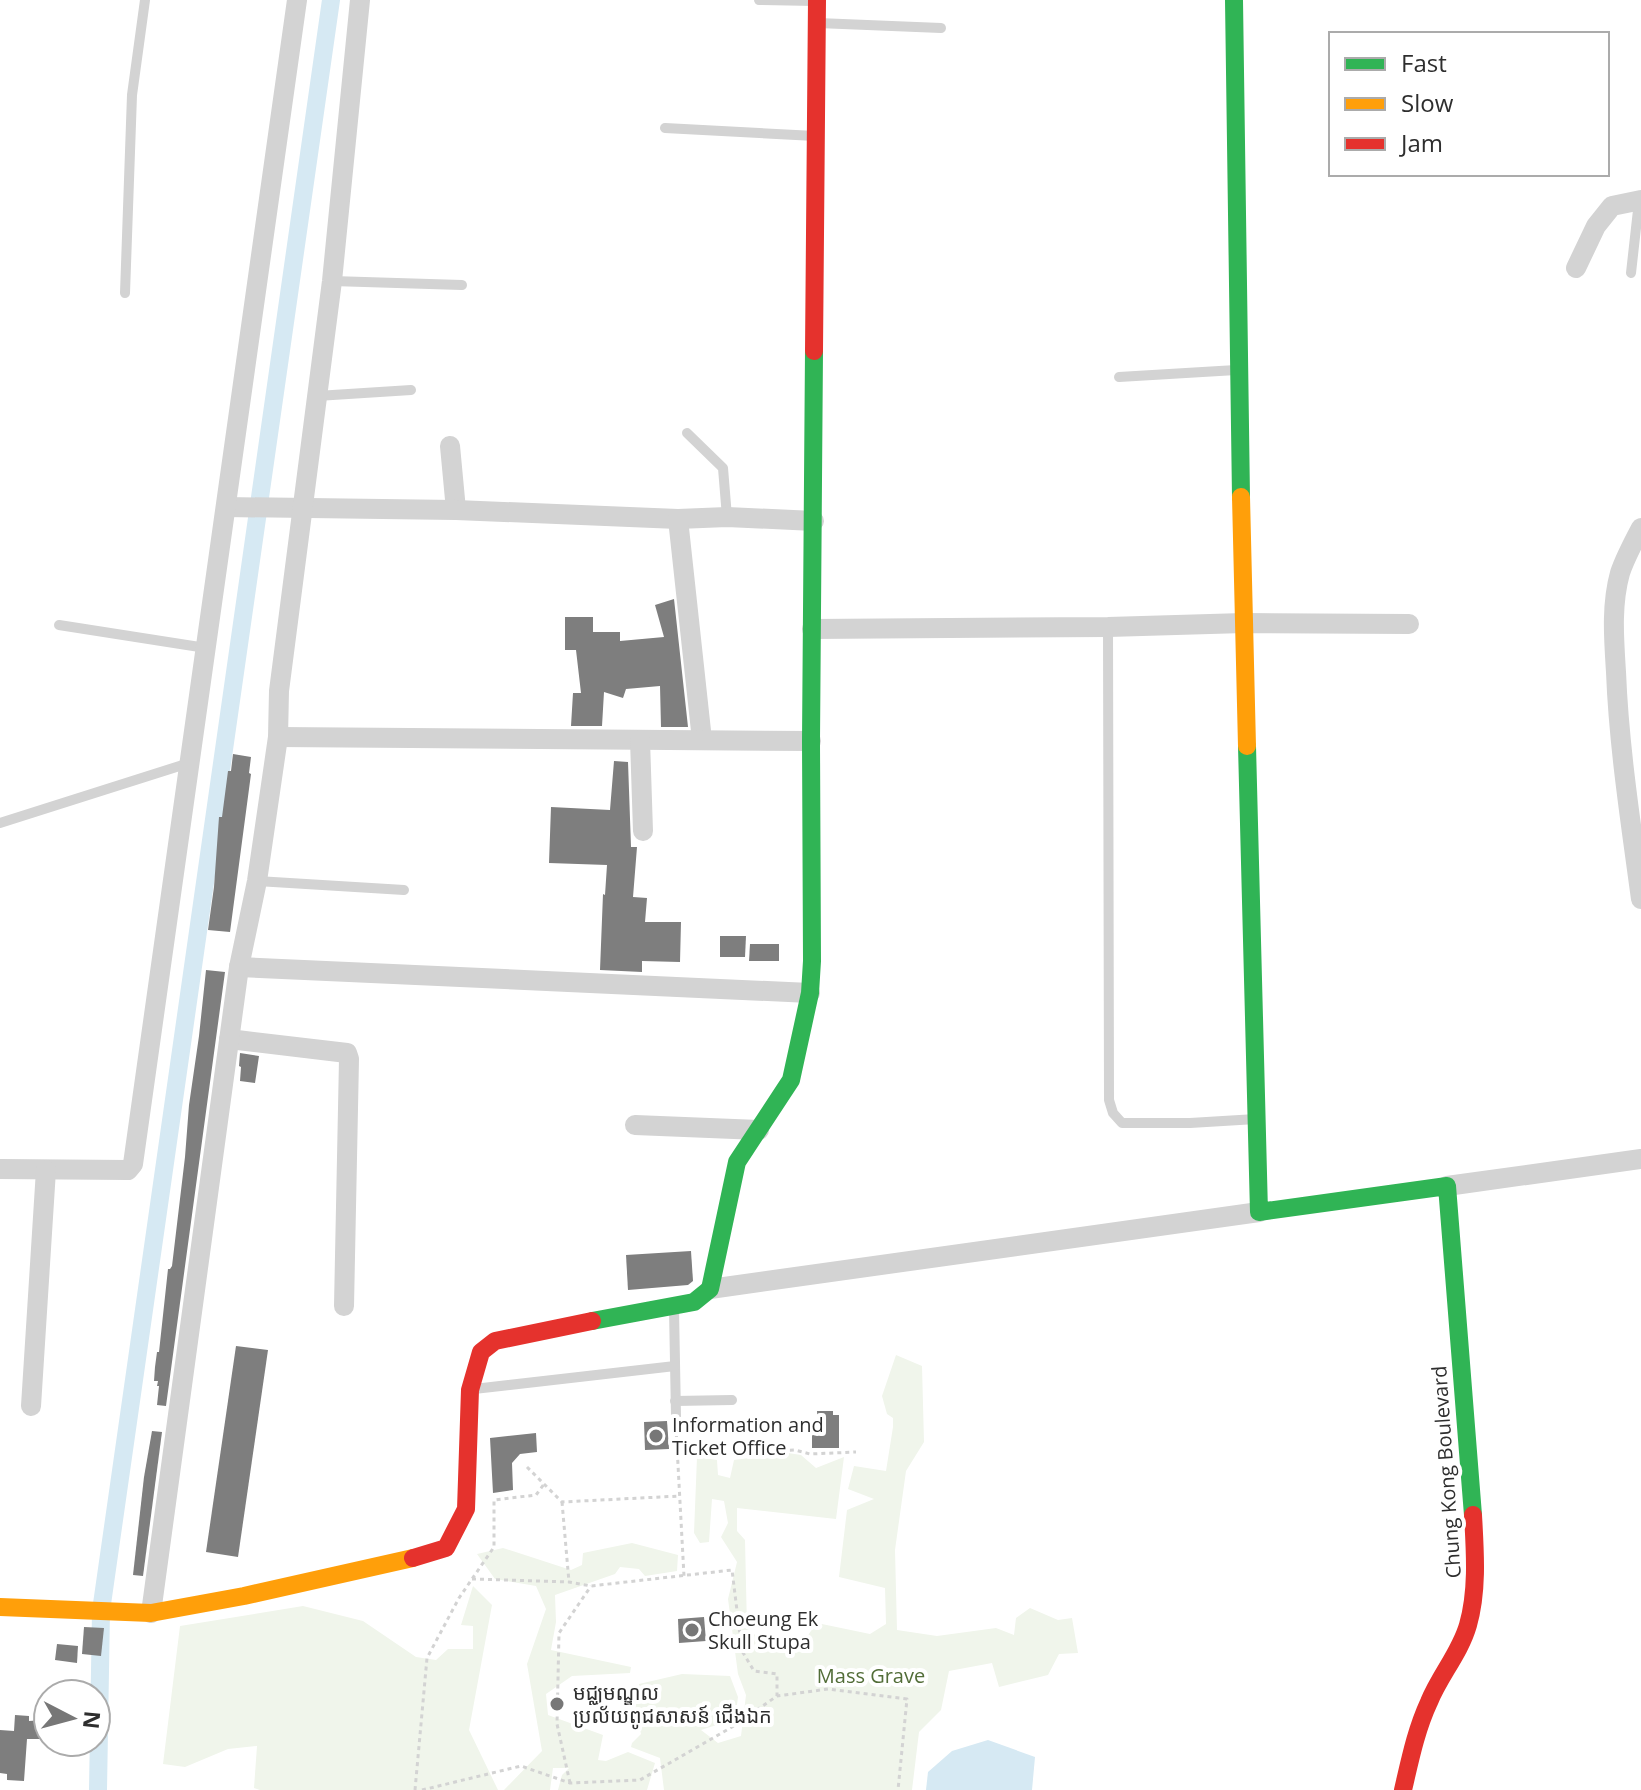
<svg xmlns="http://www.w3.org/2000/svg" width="1641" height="1790" font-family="'Open Sans','Noto Sans Khmer',sans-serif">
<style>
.green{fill:#f0f5eb}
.water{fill:#d6e9f3}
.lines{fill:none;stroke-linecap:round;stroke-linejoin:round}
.canal{stroke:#d6e9f3;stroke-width:18}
.building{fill:#7e7e7e}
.path{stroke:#d3d3d3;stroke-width:3;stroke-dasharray:4 4;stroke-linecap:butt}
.lane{stroke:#d3d3d3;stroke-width:10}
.street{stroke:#d3d3d3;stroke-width:20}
.fast{stroke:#30b455;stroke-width:18}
.slow{stroke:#ff9f0a;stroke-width:18}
.jam{stroke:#e5322d;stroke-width:18}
.poi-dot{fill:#777;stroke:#fff;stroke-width:3}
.labels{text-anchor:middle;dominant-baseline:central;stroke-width:8;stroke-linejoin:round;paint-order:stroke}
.poi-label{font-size:20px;fill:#2e2e2e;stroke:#fff;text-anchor:start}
.street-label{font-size:20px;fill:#2e2e2e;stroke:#fff}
.park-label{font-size:20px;fill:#526d38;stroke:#fff}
</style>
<rect width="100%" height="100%" fill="#fff"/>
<g class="green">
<path d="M896 1355 922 1366 924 1442 906 1471 895 1550 897 1630 937 1636 996 1628 1014 1635 1016 1618 1030 1608 1058 1620 1072 1618 1078 1653 1059 1654 1048 1675 999 1687 992 1663 949 1671 941 1710 919 1732 912 1790H664L660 1758 631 1747 632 1743 641 1734 635 1708 639 1684 682 1674 730 1676 738 1697 735 1719 701 1730 718 1743 741 1736 746 1695 738 1674 728 1599 737 1562 721 1537 728 1523 724 1501 712 1499 709 1542 700 1543 694 1533 697 1457 717 1460 718 1475 730 1478 734 1460 788 1453 801 1455 816 1468 844 1457 836 1519 737 1508V1531L745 1540 747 1628 762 1641 805 1639 817 1623 870 1634 886 1624 885 1588 839 1577 847 1510 874 1499 848 1489 854 1466 886 1471 893 1427V1418L887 1414 882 1396Z"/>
<path d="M632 1543 678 1555 677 1571 645 1576 639 1569 620 1567 615 1574 555 1595 556 1622 551 1650 631 1667 630 1673 572 1676 546 1694 548 1715 603 1735 598 1760 606 1761 628 1752 655 1763 647 1790H558L562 1775 569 1768H553L550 1790H504L542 1751 527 1664 546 1609 536 1586 495 1579 477 1554 503 1548 571 1570 582 1565 583 1553Z"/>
<path d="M473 1586 492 1605 469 1730 498 1790H260L254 1788 257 1746 228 1749 185 1767 163 1764 180 1626 303 1606 363 1621 416 1657 436 1660 448 1649H473V1626L461 1625Z"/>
</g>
<path class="water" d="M988 1740 1035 1757 1032 1790H926L928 1772 952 1751Z"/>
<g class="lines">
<path class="canal" d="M98 1790 101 1611 331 0"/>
</g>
<g class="building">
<path d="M674 599 688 727H661L660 686 626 689 623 698 604 692 602 726H571L573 693H581L576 650H565V617H593V632H620V641L664 637 655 605Z"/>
<path d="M233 754 251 757 249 773 251 774 230 932 208 930 214 887 219 817H222L228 771H231Z"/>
<path d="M614 761 628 762 631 847H637L633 897 647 898 645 922H681L680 962 642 961V972L600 970 603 894 605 895 607 865 549 863 551 807 610 810Z"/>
<path d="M720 936H746L745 957H720Z"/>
<path d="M750 944H779V961H749Z"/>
<path d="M206 970 225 972 166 1406 157 1405 159 1386H157L158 1381H154L155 1367 157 1352H159L168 1269H170L172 1266 185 1157 189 1105 199 1036Z"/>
<path d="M240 1053 259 1056 255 1083 240 1081 241 1067 239 1066Z"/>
<path d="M691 1251 693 1281 688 1285 628 1290 626 1255Z"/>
<path d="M236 1346 268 1350 238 1557 206 1552Z"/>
<path d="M817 1411H833V1415H839V1448H812V1431H818Z"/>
<path d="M667 1421 669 1449 645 1450 644 1422Z"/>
<path d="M152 1431 162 1432 143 1576 133 1575 144 1477Z"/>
<path d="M536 1433 537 1452 520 1454 512 1463 513 1490 493 1493 490 1438Z"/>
<path d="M704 1617 706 1641 679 1643 678 1619Z"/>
<path d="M84 1627 104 1628 101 1656 82 1654Z"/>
<path d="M57 1644 78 1646 77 1663 55 1660Z"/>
<path d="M15 1715 29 1716V1721L44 1720V1739H27L24 1781 7 1780V1774L0 1773V1730L14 1731Z"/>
</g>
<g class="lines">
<g class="path">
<path d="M676 1428 684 1576"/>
<path d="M678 1456 795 1450 810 1454 856 1452"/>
<path d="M527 1467 562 1502 680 1496"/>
<path d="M562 1502 569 1582"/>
<path d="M472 1579 569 1582 591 1586 732 1570 742 1651 754 1671 777 1674V1696"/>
<path d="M570 1783 557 1724 559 1633 591 1586"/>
<path d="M415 1790 427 1658 459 1598 494 1547V1500L536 1495 544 1484"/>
<path d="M422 1790 521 1766 570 1783 640 1780 732 1727 777 1696 828 1689 907 1699 898 1790"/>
</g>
<g class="lane">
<path d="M759 0 815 1"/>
<path d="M818 23 941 28"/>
<path d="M665 128 815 136"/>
<path d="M1631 273 1639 201"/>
<path d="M332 281 462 285"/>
<path d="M125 293 132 95 145 0"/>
<path d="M1119 377 1236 370"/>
<path d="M317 396 411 390"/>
<path d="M687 433 723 468 727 517"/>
<path d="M59 625 206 648"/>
<path d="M1108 627 1109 1100 1113 1113 1122 1123H1190L1256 1119"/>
<path d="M0 823 189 763"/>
<path d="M257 881 404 890"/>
<path d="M674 1309 676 1416"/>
<path d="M474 1389 675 1366"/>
<path d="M675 1401 732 1400"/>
</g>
<g class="street">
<path d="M1576 268 1596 226 1612 206 1641 200"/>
<path d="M450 446 456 510"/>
<path d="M226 507 456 510 678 519 727 517 814 521"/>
<path d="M678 519 702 740"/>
<path d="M1641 528C1633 543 1625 558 1620 573 1611 605 1614 640 1616 672 1619 748 1631 824 1641 899"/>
<path d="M812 629 1108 627 1244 623 1409 624"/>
<path d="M278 737 811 741"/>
<path d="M640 740 643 831"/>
<path d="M239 967 810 993"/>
<path d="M229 1039 347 1053 349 1059 344 1306"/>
<path d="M635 1125 759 1130"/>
<path d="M0 1169 128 1170 133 1164 297 0"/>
<path d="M1447 1186 1641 1159"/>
<path d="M710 1289 1259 1212"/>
<path d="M31 1406 46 1170"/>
<path d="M151 1613 239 967 257 881 278 737 279 691 332 281 360 0"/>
</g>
<g class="fast">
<path d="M1234 0 1241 497"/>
<path d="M1247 746 1259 1212 1447 1186 1473 1515"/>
<path d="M592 1321 694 1302 710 1289 737 1162 791 1080 810 993 812 961 811 741 814 351"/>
</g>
<g class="slow">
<path d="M1241 497 1247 746"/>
<path d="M0 1607 151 1613 244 1596 413 1558"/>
</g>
<g class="jam">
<path d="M814 351 817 0"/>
<path d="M413 1558 446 1548 466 1509 470 1390 481 1352 495 1341 592 1321"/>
<path d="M1403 1790C1410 1760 1416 1730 1429 1702 1440 1675 1460 1653 1468 1625 1478 1590 1475 1551 1473 1515"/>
</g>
</g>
<g class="poi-dot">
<circle cx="656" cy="1436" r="8"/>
<circle cx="692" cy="1630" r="8"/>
<circle cx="557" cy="1704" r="8"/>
</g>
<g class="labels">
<g class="poi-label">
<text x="672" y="1424">Information and<tspan x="672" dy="23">Ticket Office</tspan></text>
<text x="708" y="1618">Choeung Ek<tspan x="708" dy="23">Skull Stupa</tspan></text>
<text x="573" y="1692">មជ្ឈមណ្ឌល<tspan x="573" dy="23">ប្រល័យពូជសាសន៍ ជើងឯក</tspan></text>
</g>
<g class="street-label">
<text transform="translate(1446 1472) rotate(-94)">Chung Kong Boulevard</text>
</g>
<g class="park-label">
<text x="871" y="1675">Mass Grave</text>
</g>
</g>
<rect x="1329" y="32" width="280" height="144" fill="#ffffff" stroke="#ababab" stroke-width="2"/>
<rect x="1345" y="58" width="40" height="12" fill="#30b455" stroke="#ababab" stroke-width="2"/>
<text x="1401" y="72" font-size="24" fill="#2e2e2e">Fast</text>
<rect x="1345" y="98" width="40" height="12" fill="#ff9f0a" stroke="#ababab" stroke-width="2"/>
<text x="1401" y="112" font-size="24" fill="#2e2e2e">Slow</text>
<rect x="1345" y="138" width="40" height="12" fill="#e5322d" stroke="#ababab" stroke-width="2"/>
<text x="1401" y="152" font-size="24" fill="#2e2e2e">Jam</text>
<g transform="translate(72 1718) rotate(96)"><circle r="38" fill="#ffffff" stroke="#ababab" stroke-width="2"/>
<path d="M0-6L14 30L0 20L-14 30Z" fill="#777777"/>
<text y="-12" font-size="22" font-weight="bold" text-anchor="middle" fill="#2e2e2e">N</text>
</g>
</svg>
